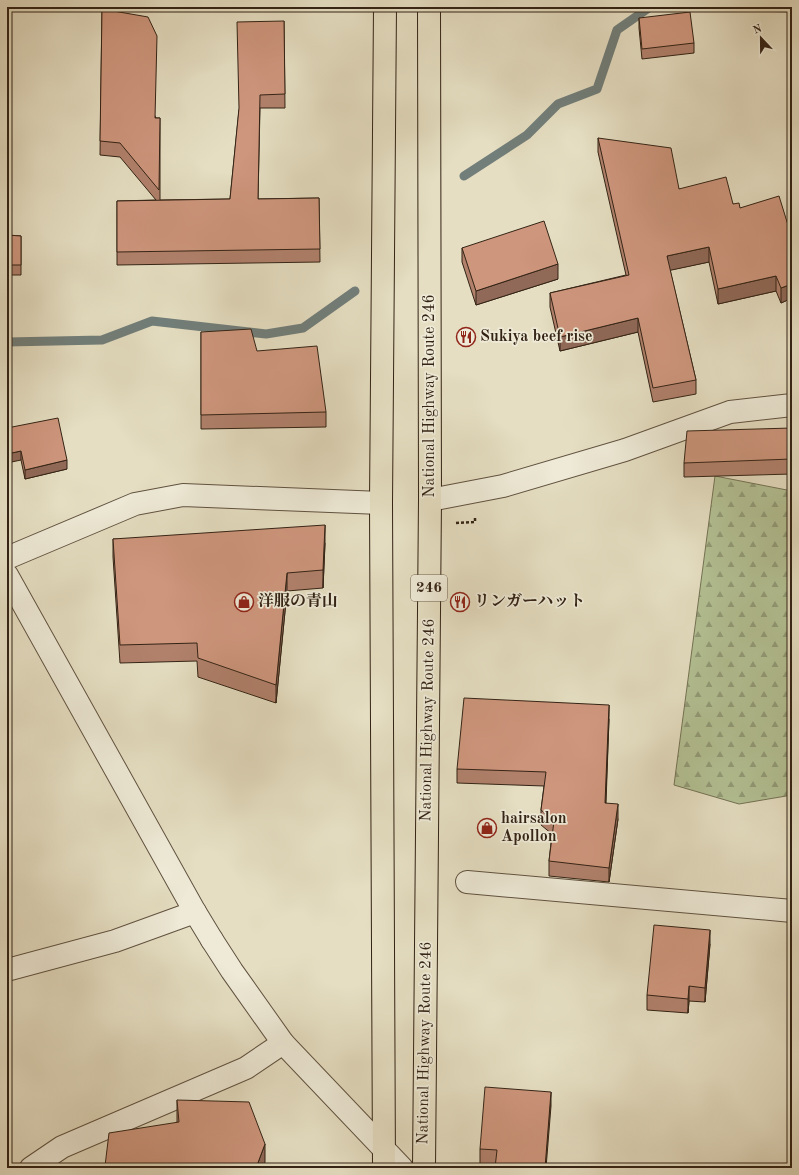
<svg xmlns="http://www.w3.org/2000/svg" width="799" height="1175" font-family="'Old Standard TT','Noto Serif JP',serif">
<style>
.forest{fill:url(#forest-firs);stroke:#737254}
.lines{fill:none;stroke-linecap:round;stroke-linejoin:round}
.stream{stroke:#717e7a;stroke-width:9}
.minor-casing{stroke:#605240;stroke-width:24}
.tertiary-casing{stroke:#605240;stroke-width:24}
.trunk-casing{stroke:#332315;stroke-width:24}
.path{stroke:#332315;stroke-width:2.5;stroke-dasharray:3 2;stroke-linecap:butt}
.minor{stroke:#eeead7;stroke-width:22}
.tertiary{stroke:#eeead7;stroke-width:22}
.trunk{stroke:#e5dec2;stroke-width:22}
.wall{fill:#b1816c;stroke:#332315}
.shaded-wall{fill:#906958;stroke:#332315}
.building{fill:#ce967d;stroke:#332315}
.labels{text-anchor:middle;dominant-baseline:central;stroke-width:3.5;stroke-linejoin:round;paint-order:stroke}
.shield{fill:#eeead7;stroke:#6b5f4f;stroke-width:1}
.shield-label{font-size:15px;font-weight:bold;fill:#332315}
.poi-label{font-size:16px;font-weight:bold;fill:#332315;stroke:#eeead7;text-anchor:start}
.street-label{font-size:16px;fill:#332315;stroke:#eeead7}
</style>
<defs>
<pattern id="forest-firs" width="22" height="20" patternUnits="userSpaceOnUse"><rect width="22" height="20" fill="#b3c194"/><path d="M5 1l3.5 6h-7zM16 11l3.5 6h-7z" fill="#929c78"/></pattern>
</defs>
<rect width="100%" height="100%" fill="#e5dec2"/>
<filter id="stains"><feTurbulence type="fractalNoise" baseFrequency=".005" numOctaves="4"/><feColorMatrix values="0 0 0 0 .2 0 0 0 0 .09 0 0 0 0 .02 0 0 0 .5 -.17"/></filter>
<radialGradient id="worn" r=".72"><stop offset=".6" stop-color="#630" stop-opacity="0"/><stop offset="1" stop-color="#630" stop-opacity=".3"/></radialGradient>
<path class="forest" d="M715 476 792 491V795L739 804 674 785Z"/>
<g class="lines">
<g class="stream">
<path d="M750 7 792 8"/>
<path d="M464 176 527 135 558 104 597 89 617 30 650 7"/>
<path d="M7 342 102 340 152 321 266 334 303 328 355 291"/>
</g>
<g class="minor-casing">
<g id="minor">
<path d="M430 500 503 486 625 450 730 412 792 405"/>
<path d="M7 558 135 504 183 495 381 503"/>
<path d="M7 575 195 912 212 940"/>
<path d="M467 882 792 911"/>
<path d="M7 970 115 941 195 912"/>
<path d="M31 1168 62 1147 246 1068 283 1043"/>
</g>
</g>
<g class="tertiary-casing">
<path id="tertiary" d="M212 940 232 971 283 1043 402 1168"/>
</g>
<g class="trunk-casing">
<g id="trunk">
<path d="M384 1168 381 503 385 7"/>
<path d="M424 1168 430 500 429 7"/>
</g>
</g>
<path class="path" d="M456 523 475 522V518"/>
<use href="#minor" class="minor"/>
<use href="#tertiary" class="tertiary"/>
<use href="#trunk" class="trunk"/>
</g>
<g class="wall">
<path d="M102 9 156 118H160V200L230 199 239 110 284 21 285 108H260L258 199 319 198 320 262 117 265V201L156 200 120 157 100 155Z"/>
<path d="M7 18H9L10 141H7Z"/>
<path d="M639 18 694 43V53L642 59 639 28Z"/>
<path d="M598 138 679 189 733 204 792 238V298L781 303 776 291 718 304 709 262 670 270 696 380V394L653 402 638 332 560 351 550 307V293L626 275 598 152Z"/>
<path d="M7 235 21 236V275H7Z"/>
<path d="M462 248 558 279 476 305 462 262Z"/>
<path d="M201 332 257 351 326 412V427L201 429Z"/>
<rect x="7" y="365" width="1" height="36"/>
<path d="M7 428 67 469 25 479 21 460Z"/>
<path d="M792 428V474L684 477V463Z"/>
<path d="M113 539 325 543 323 588 287 591 276 703 198 677 197 661 120 663 113 557Z"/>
<path d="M609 719 606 803 618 819 609 882 549 876V861L552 834 541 825V810L544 786 457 783V769Z"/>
<path d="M710 944 705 1002 689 1001 688 1013 647 1010V995Z"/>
<path d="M177 1100 265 1162 105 1166 177 1122Z"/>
<path d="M551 1106 496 1165 480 1164V1149Z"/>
</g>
<g class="shaded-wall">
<path d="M709 247V262L667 271V256Z"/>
<path d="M558 264V279L476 305V291Z"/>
<path d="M776 276V291L718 304V289Z"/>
<path d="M792 284V298L781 303V288Z"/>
<path d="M638 318V332L560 351V337Z"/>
<path d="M21 451V460L7 463V454Z"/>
<path d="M67 460V469L25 479V470Z"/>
<path d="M325 525V543L323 588V570Z"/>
<path d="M287 573V591L276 703V685Z"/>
<path d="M609 705V719L605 817V803Z"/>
<path d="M618 804V819L609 882V868Z"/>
<path d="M710 930V944L705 1002V988Z"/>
<path d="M689 986V1001L688 1013V999Z"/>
<path d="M551 1092V1106L546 1168H545Z"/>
<path d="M265 1144V1162L263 1168H256Z"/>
</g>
<g class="building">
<path d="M102 9 148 17 157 36 155 118H160L159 190 120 143 100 141Z"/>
<path d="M690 12 694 43 642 49 639 18Z"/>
<path d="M7 18H9L10 128H7Z"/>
<path d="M284 21 285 94 260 95 258 199 319 198 320 249 117 252V201L230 199 239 108 237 22Z"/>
<path d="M598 138 671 148 679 189 726 177 733 204 739 203 740 208 779 196 792 238V284L781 288 776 276 718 289 709 247 667 256 696 380 653 388 638 318 560 337 550 293 629 275Z"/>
<path d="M544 221 558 264 476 291 462 248Z"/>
<path d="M7 235 21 236V265H7Z"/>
<path d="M251 329 257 351 317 346 326 412 201 415V332Z"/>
<rect x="7" y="365" width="1" height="31"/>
<path d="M58 418 67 460 25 470 21 451 7 454V428Z"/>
<path d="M792 428V459L684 463 687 431Z"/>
<path d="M325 525 323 570 287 573 276 685 198 658 197 643 120 645 113 539Z"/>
<path d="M464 698 609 705 605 803 618 804 609 868 549 861 554 821 541 810 546 772 457 769Z"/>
<path d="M654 925 710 930 705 988 689 986 688 999 647 995Z"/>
<path d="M485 1087 551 1092 545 1168H495L497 1150 480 1149Z"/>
<path d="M177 1100 249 1102 265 1144 256 1168H52V1167L105 1166 109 1133 179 1122Z"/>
</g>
<defs>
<g id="restaurant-ring" transform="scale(1)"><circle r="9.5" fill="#eeead7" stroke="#8f2418" stroke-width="1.5"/><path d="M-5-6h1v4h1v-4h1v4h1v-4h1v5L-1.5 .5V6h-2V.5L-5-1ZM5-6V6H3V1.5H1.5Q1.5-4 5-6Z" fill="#8f2418"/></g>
<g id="shop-ring" transform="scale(1)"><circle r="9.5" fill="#eeead7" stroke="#8f2418" stroke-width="1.5"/><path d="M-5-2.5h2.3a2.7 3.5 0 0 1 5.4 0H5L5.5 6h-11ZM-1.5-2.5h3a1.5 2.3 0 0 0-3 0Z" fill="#8f2418"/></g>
</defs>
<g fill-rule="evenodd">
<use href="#restaurant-ring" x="466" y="337"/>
<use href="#shop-ring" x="244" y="602"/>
<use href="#restaurant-ring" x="460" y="602"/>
<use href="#shop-ring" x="487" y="828"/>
</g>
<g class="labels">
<rect class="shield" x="411" y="575" width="36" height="26" rx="3"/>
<g class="shield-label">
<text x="429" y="588">246</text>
</g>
<g class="poi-label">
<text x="480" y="337">Sukiya beef rise</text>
<text x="258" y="602">洋服の青山</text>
<text x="474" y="602">リンガーハット</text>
<text x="501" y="819">hairsalon<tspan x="501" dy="18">Apollon</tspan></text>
</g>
<g class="street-label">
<text transform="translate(430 396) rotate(-90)">National Highway Route 246</text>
<text transform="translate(428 720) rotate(-89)">National Highway Route 246</text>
<text transform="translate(425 1043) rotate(-89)">National Highway Route 246</text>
</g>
</g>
<rect width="799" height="1175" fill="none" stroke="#e5dec2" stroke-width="24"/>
<rect x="8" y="8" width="783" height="1159" fill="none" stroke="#332315" stroke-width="2"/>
<rect x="12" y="12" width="775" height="1151" fill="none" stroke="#332315"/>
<g transform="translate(761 38) rotate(338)" stroke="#eeead7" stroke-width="3" paint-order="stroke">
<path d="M0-3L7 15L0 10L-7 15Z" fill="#332315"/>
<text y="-6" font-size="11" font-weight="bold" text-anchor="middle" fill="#332315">N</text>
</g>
<rect width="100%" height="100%" filter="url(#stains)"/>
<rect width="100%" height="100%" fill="url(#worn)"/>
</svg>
